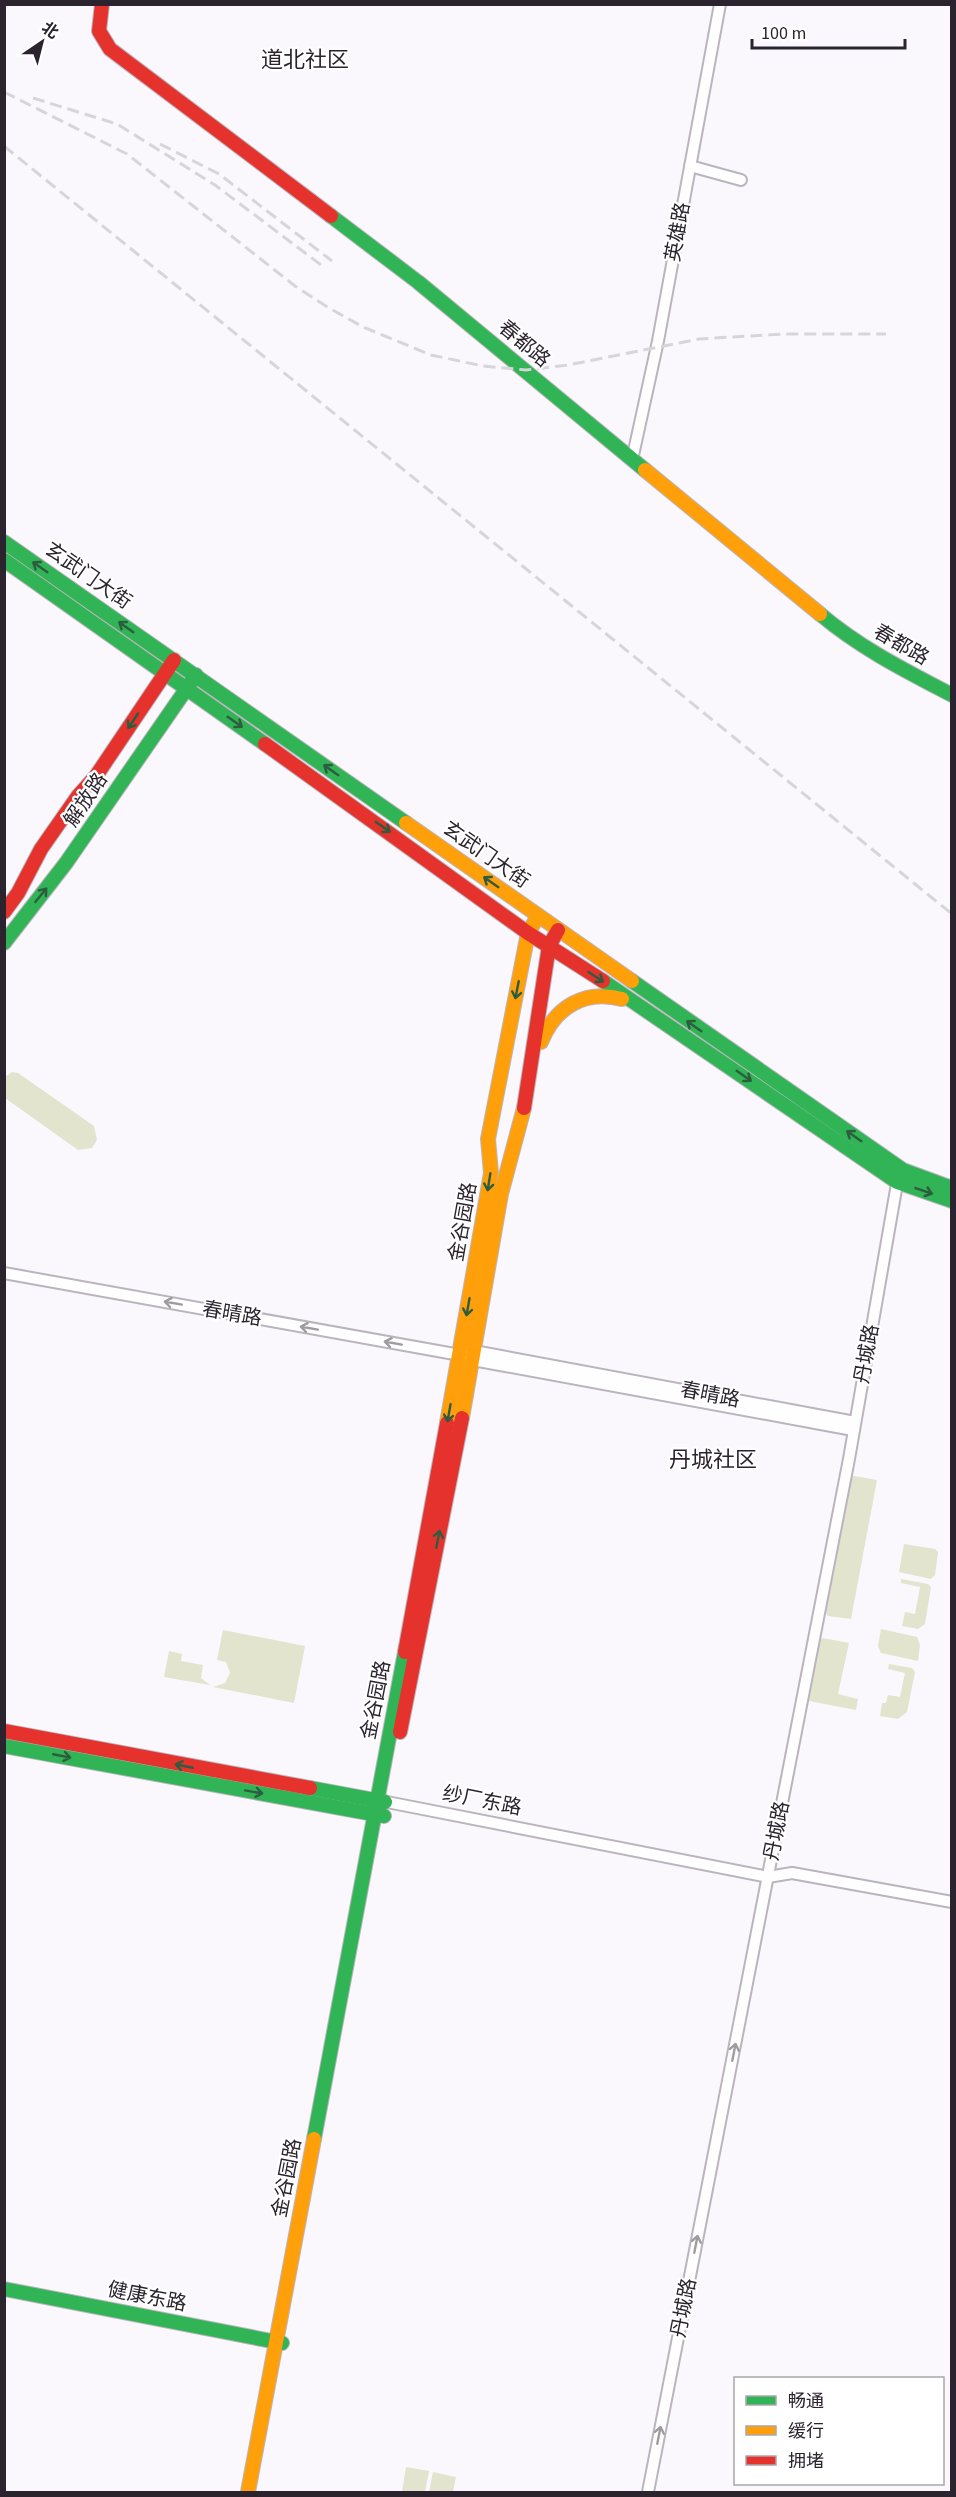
<svg xmlns="http://www.w3.org/2000/svg" width="956" height="2497" font-family="'Source Sans 3','Noto Sans SC',sans-serif">
<style>
.green{fill:#e2e4ce}
.lines{fill:none;stroke-linecap:round;stroke-linejoin:round}
.street-casing{stroke:#bab5bd;stroke-width:14}
.fast-casing{stroke:#bab5bd;stroke-width:16}
.slow-casing{stroke:#bab5bd;stroke-width:16}
.jam-casing{stroke:#bab5bd;stroke-width:16}
.street{stroke:#fefeff;stroke-width:10}
.fast{stroke:#30b455;stroke-width:14}
.slow{stroke:#ff9f0a;stroke-width:14}
.jam{stroke:#e5322d;stroke-width:14}
.rail{stroke:#d6d5d7;stroke-width:3;stroke-dasharray:12 6;stroke-linecap:butt}
.oneway{stroke:#2d5d3e}
.oneway2{stroke:#9f9ba1}
.labels{text-anchor:middle;dominant-baseline:central;stroke-width:4.5;stroke-linejoin:round;paint-order:stroke}
.street-label{font-size:20px;fill:#2b232e;stroke:#fff}
.quarter-label{font-size:22px;fill:#2b232e;stroke:#fff}
</style>
<rect width="100%" height="100%" fill="#faf8fc"/>
<g class="green">
<path d="M12 1072 18 1073 94 1126 97 1140 92 1148 78 1150 5 1098V1077Z"/>
<path d="M849 1475 877 1480 851 1619 828 1616 825 1611Z"/>
<path d="M904 1544 935 1549 938 1552 935 1575 931 1579 899 1572Z"/>
<path d="M901 1579 928 1584 931 1587 925 1624 918 1629 902 1626 905 1612 915 1614 920 1587 901 1583Z"/>
<path d="M881 1629 917 1637 920 1645 918 1661 881 1653 878 1646Z"/>
<path d="M223 1630 305 1646 294 1703 213 1687 225 1683 230 1673 226 1662 217 1660Z"/>
<path d="M823 1638 849 1643 838 1694 858 1699 856 1710 809 1701 819 1640Z"/>
<path d="M169 1651 182 1654 181 1661 203 1665 201 1678 210 1685 164 1677Z"/>
<path d="M889 1664 912 1668 915 1672 907 1712 898 1719 880 1716 882 1703H886L888 1695 900 1697 905 1673 888 1669Z"/>
<path d="M406 2467 429 2471 425 2492H402Z"/>
<path d="M433 2472 456 2477 453 2492H429Z"/>
</g>
<g class="lines">
<g class="street-casing">
<g id="street">
<path d="M690 166 741 180"/>
<path d="M632 460 658 341 720 4"/>
<path d="M4 1273 460 1355 473 1360 853 1430"/>
<path d="M469 1352 474 1351 855 1422"/>
<path d="M387 1802 768 1877 792 1873 952 1902"/>
<path d="M648 2492 849 1459 898 1178"/>
</g>
</g>
<g class="fast-casing">
<g id="fast">
<path d="M331 216 418 282 645 470"/>
<path d="M4 542 406 823"/>
<path d="M4 560 265 744"/>
<path d="M820 614C860 648 906 671 952 695"/>
<path d="M4 943 66 863 196 675"/>
<path d="M603 981 897 1182 952 1201"/>
<path d="M632 981 903 1170 952 1188"/>
<path d="M4 1746 384 1816"/>
<path d="M310 1788 385 1802"/>
<path d="M314 2139 405 1652"/>
<path d="M4 2289 282 2343"/>
</g>
</g>
<g class="slow-casing">
<g id="slow">
<path d="M645 470 820 614"/>
<path d="M406 823 632 981"/>
<path d="M541 1042C555 1007 585 989 622 999"/>
<path d="M462 1418 501 1194 524 1108"/>
<path d="M447 1423 491 1173 488 1139 528 933 538 916"/>
<path d="M248 2492 314 2139"/>
</g>
</g>
<g class="jam-casing">
<g id="jam">
<path d="M102 4 99 31 110 49 331 216"/>
<path d="M265 744 528 933 603 981"/>
<path d="M4 912 18 893 41 849 78 796 96 776 174 660"/>
<path d="M524 1108 549 946 558 930"/>
<path d="M405 1652 447 1423"/>
<path d="M4 1731 310 1788"/>
<path d="M400 1732 462 1418"/>
</g>
</g>
<use href="#street" class="street"/>
<use href="#fast" class="fast"/>
<use href="#slow" class="slow"/>
<use href="#jam" class="jam"/>
<g class="rail">
<path d="M4 92 127 154 295 286 329 308 363 327 431 355 483 366 526 370 568 365 699 339 783 334H886"/>
<path d="M33 98 117 124 215 185 325 268"/>
<path d="M160 144 219 174 332 261"/>
<path d="M4 146 952 914"/>
</g>
</g>
<defs><path id="oneway-shaft" d="M-6 0H5M1.5-3L5.5 0L1.5 3" fill="none" stroke-width="1.6" stroke-linecap="round" stroke-linejoin="round" transform="scale(1.5)"/></defs>
<g class="oneway">
<use href="#oneway-shaft" transform="translate(40 567) rotate(-145)"/>
<use href="#oneway-shaft" transform="translate(126 627) rotate(-145)"/>
<use href="#oneway-shaft" transform="translate(133 721) rotate(124)"/>
<use href="#oneway-shaft" transform="translate(235 722) rotate(35)"/>
<use href="#oneway-shaft" transform="translate(331 770) rotate(-145)"/>
<use href="#oneway-shaft" transform="translate(383 827) rotate(35)"/>
<use href="#oneway-shaft" transform="translate(491 882) rotate(-145)"/>
<use href="#oneway-shaft" transform="translate(41 895) rotate(-51)"/>
<use href="#oneway-shaft" transform="translate(596 977) rotate(33)"/>
<use href="#oneway-shaft" transform="translate(517 990) rotate(101)"/>
<use href="#oneway-shaft" transform="translate(694 1026) rotate(-145)"/>
<use href="#oneway-shaft" transform="translate(744 1076) rotate(35)"/>
<use href="#oneway-shaft" transform="translate(854 1136) rotate(-145)"/>
<use href="#oneway-shaft" transform="translate(489 1182) rotate(99)"/>
<use href="#oneway-shaft" transform="translate(924 1191) rotate(19)"/>
<use href="#oneway-shaft" transform="translate(468 1307) rotate(100)"/>
<use href="#oneway-shaft" transform="translate(449 1413) rotate(100)"/>
<use href="#oneway-shaft" transform="translate(438 1539) rotate(-79)"/>
<use href="#oneway-shaft" transform="translate(62 1756) rotate(11)"/>
<use href="#oneway-shaft" transform="translate(184 1766) rotate(-169)"/>
<use href="#oneway-shaft" transform="translate(254 1792) rotate(10)"/>
</g>
<g class="oneway2">
<use href="#oneway-shaft" transform="translate(173 1303) rotate(-170)"/>
<use href="#oneway-shaft" transform="translate(309 1328) rotate(-170)"/>
<use href="#oneway-shaft" transform="translate(393 1343) rotate(-170)"/>
<use href="#oneway-shaft" transform="translate(734 2052) rotate(-79)"/>
<use href="#oneway-shaft" transform="translate(696 2244) rotate(-79)"/>
<use href="#oneway-shaft" transform="translate(659 2435) rotate(-79)"/>
</g>
<g class="labels">
<g class="street-label">
<text transform="translate(678 232) rotate(-80)">英雄路</text>
<text transform="translate(524 344) rotate(40)">春都路</text>
<text transform="translate(88 576) rotate(35)">玄武门大街</text>
<text transform="translate(901 645) rotate(30)">春都路</text>
<text transform="translate(86 800) rotate(-56)">解放路</text>
<text transform="translate(486 855) rotate(35)">玄武门大街</text>
<text transform="translate(463 1222) rotate(-80)">金谷园路</text>
<text transform="translate(232 1314) rotate(10)">春晴路</text>
<text transform="translate(867 1354) rotate(-80)">丹城路</text>
<text transform="translate(710 1395) rotate(11)">春晴路</text>
<text transform="translate(376 1700) rotate(-79)">金谷园路</text>
<text transform="translate(482 1801) rotate(11)">纱厂东路</text>
<text transform="translate(777 1831) rotate(-79)">丹城路</text>
<text transform="translate(287 2178) rotate(-79)">金谷园路</text>
<text transform="translate(147 2297) rotate(11)">健康东路</text>
<text transform="translate(684 2308) rotate(-79)">丹城路</text>
</g>
<g class="quarter-label">
<text x="305" y="60">道北社区</text>
<text x="713" y="1460">丹城社区</text>
</g>
</g>
<rect width="956" height="2497" fill="none" stroke="#2b232e" stroke-width="12"/>
<rect x="734" y="2377" width="210" height="108" fill="#ffffff" stroke="#aaa7ab" stroke-width="1.5"/>
<rect x="746" y="2396" width="30" height="9" fill="#30b455" stroke="#aaa7ab" stroke-width="1.5"/>
<text x="788" y="2407" font-size="18" fill="#2b232e">畅通</text>
<rect x="746" y="2426" width="30" height="9" fill="#ff9f0a" stroke="#aaa7ab" stroke-width="1.5"/>
<text x="788" y="2437" font-size="18" fill="#2b232e">缓行</text>
<rect x="746" y="2456" width="30" height="9" fill="#e5322d" stroke="#aaa7ab" stroke-width="1.5"/>
<text x="788" y="2467" font-size="18" fill="#2b232e">拥堵</text>
<g transform="translate(42 42) rotate(35)" stroke="#ffffff" stroke-width="4.5" paint-order="stroke">
<path d="M0-4.5L10 22L0 15L-10 22Z" fill="#2b232e"/>
<text y="-9" font-size="16" font-weight="bold" text-anchor="middle" fill="#2b232e">北</text>
</g>
<path d="M752 39v9h153v-9" fill="none" stroke="#2b232e" stroke-width="3"/>
<text x="761" y="39" font-size="18" fill="#2b232e" stroke="#ffffff" stroke-width="4.5" paint-order="stroke">100 m</text>
</svg>
